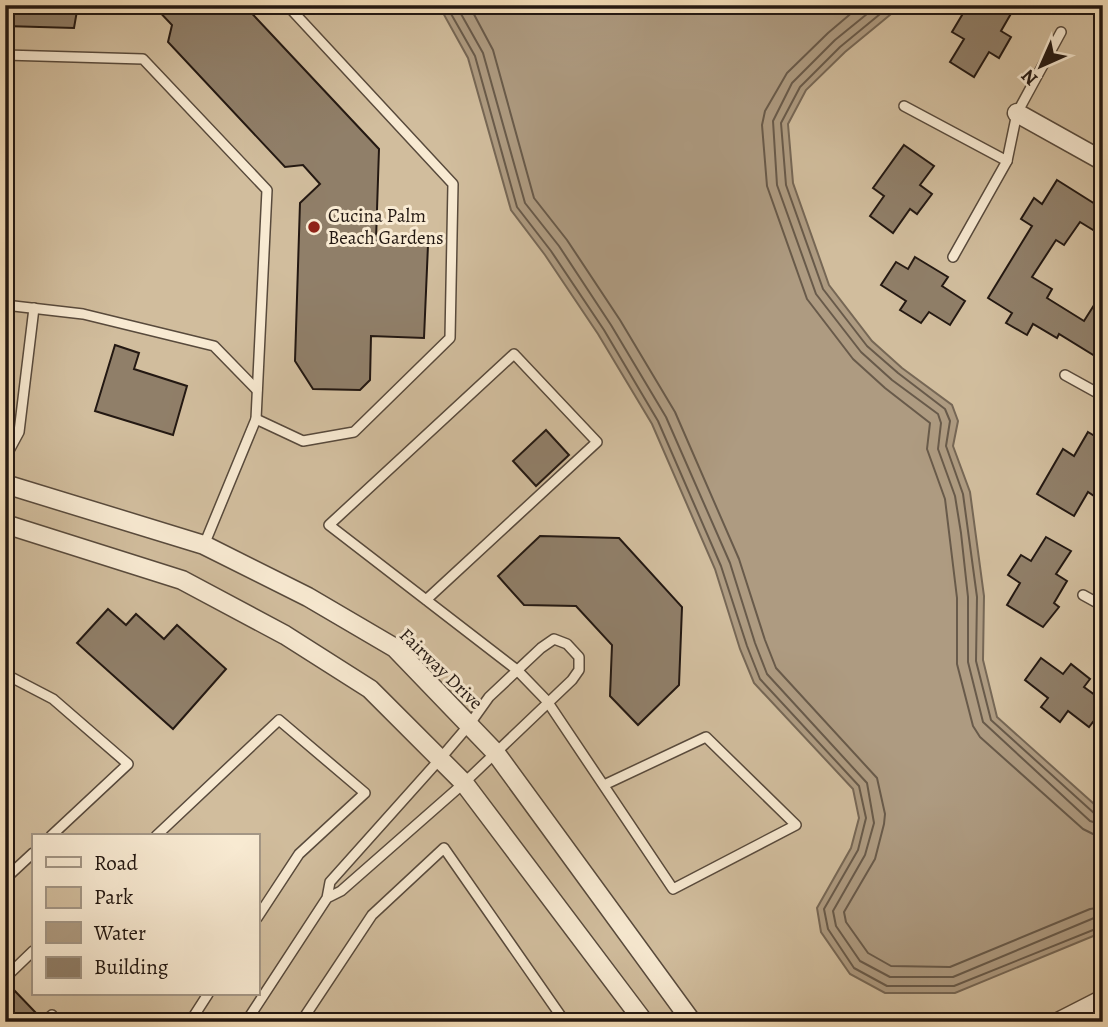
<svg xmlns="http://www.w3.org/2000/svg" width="1108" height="1027" font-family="Alegreya,serif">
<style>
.green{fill:#d1bd9d;stroke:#7a6a58;stroke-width:2;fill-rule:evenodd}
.water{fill:#ae9b81;stroke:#766755;stroke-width:2}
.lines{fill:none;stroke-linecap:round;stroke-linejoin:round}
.shore{stroke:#685a4a;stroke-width:2}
.building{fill:#907f69;stroke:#231812;stroke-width:2}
.lane-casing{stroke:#584a3c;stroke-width:12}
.street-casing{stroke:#584a3c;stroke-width:21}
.lane{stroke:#f8ead2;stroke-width:9}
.street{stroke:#f8ead2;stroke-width:18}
.poi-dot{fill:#8f2418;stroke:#f8ead2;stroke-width:2.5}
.labels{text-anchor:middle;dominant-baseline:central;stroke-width:6;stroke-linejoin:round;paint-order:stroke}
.poi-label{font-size:19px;fill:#231812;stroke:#f8ead2;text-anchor:start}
.street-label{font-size:19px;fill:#231812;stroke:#f8ead2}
</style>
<rect width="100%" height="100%" fill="#f5dfba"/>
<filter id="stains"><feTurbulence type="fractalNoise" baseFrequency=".00286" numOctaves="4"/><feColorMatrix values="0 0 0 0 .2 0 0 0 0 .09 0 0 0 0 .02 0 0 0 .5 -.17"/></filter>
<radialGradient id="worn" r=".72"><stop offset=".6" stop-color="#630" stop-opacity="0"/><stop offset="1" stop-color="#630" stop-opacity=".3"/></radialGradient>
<path class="green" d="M5 5H1103V1022H5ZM33 836H257V994H33Z"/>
<path class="water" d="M436 5H902L845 52 806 90 788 124 793 183 829 285 872 341 902 368 952 405 958 421 953 446 970 492 984 596 983 660 997 717 1103 812V932L955 993H885L850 974 821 932 817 908 851 848 859 818 853 789 754 683 740 649 715 569 652 424 598 334 545 255 511 210 468 58 442 11Z"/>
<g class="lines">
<g class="shore">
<path d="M446 5 475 56 517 207 551 251 604 330 658 421 721 566 747 646 760 679 859 786 866 818 858 850 824 909 828 929 854 968 887 986H954L1103 926"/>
<path d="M456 5 483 53 525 203 559 246 611 325 666 417 730 563 755 643 767 674 867 783 874 823 865 855 833 911 836 926 860 961 890 977H953L1094 918 1103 917"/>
<path d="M469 5 493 50 534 198 567 240 620 320 675 412 739 559 765 640 776 668 877 778 885 814 884 824 875 859 844 912 846 922 868 953 891 966 950 967 1090 909 1103 907"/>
<path d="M861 5 828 33 787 73 765 111 762 125 767 186 807 299 853 359 885 388 930 423 927 449 945 499 957 598V664L973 726 980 737 1083 829 1093 834 1103 836"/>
<path d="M878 5 835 40 792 83 773 121 777 185 816 294 861 352 892 380 938 414 941 423 938 449 955 496 961 533 968 597V662L983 722 1090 821 1103 825"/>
<path d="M891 5 840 47 800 87 781 123 786 185 823 289 867 346 898 373 945 409 950 421 946 446 963 494 977 597 976 661 991 720 1095 814 1103 816"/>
</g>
</g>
<g class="building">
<path d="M5 5H78L74 28 5 26Z"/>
<path d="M153 5H244L379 149 376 240 428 245 424 338 371 336 370 380 360 390 313 389 295 361 300 203 320 184 303 165 285 167 168 42 172 25Z"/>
<path d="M968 5H1016L1001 31 1011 37 999 58 989 52 974 77 950 62 964 39 952 32Z"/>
<path d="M904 145 934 166 920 185 932 194 917 214 910 209 893 233 870 216 884 196 873 188Z"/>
<path d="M1057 180 1103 209V236L1080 222 1064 245 1056 240 1032 277 1052 289 1047 298 1084 321 1103 291V361L1059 334 1057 338 1033 324 1027 335 1006 323 1012 313 988 298 1032 226 1021 219 1034 198 1042 204Z"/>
<path d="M915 257 948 277 942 286 965 301 950 325 929 312 921 323 900 310 906 301 881 285 896 262 908 269Z"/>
<path d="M115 345 139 353 134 369 187 386 173 435 95 411Z"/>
<path d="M546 430 569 455 536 486 513 461Z"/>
<path d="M1088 432 1103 441V488L1097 498 1088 492 1074 516 1037 494 1063 449 1074 456Z"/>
<path d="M540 536 619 538 682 607 679 685 638 725 610 696 612 645 576 606 524 605 498 576Z"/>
<path d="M1046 537 1071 551 1056 574 1067 581 1054 603 1059 607 1043 627 1007 605 1020 583 1008 575 1021 555 1031 561Z"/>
<path d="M108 609 126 625 136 614 164 639 177 625 226 669 173 729 77 643Z"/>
<path d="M1041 658 1063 674 1071 664 1090 679 1084 687 1103 701V709L1089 727 1068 711 1060 722 1041 707 1048 698 1025 680Z"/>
<path d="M13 989 37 1014 29 1022H5V997Z"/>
</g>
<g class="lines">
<g class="lane-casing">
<g id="lane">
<path d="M5 55 143 59 267 190 256 419"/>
<path d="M904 106 1007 161"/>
<path d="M953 257 1007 161 1017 113 1061 32"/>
<path d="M5 305 83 314 214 346 257 390"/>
<path d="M1065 375 1103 396"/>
<path d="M5 458 19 432 34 308"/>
<path d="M204 545 256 419 303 441 354 432 450 338 453 184 287 5"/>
<path d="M1083 595 1103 606"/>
<path d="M426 600 597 442 514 354 329 525 517 670 547 701 673 889 796 825 706 737 604 785"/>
<path d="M5 674 53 699 128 764 51 836"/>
<path d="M156 836 279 720 365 793 299 854 257 918"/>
<path d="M5 879 33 853"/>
<path d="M5 978 33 951"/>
<path d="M44 1022 52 1015 54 1022"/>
<path d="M190 1022 208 994"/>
<path d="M246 1022 327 898 330 882 440 759 469 725 489 697 541 648 554 639 567 644 579 657V670L572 680 464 783 341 891 327 898"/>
<path d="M301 1022 372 915 444 848 565 1022"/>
</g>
</g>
<g class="street-casing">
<g id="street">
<path d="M1017 113 1103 161"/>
<path d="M5 484 204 545 308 597 395 648 495 752 692 1022"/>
<path d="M5 524 182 580 285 635 370 689 464 783 644 1022"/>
<path d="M1058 1022 1103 999"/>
</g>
</g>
<use href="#lane" class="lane"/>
<use href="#street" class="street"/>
</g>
<circle class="poi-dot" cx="314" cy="227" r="7"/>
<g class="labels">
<g class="poi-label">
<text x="328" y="216">Cucina Palm<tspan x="328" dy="22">Beach Gardens</tspan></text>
</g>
<g class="street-label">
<text transform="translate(441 669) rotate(44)">Fairway Drive</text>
</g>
</g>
<rect width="1108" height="1027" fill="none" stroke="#f5dfba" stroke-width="28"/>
<rect x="7" y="7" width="1094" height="1013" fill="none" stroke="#231812" stroke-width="3.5"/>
<rect x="14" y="14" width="1080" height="999" fill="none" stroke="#231812" stroke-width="2"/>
<rect x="32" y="834" width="228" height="161" fill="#f8ead2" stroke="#a39685" stroke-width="2"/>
<rect x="46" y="857" width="35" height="10" fill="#f8ead2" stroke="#a39685" stroke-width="2"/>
<text x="94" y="870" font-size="21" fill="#231812">Road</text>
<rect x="46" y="887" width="35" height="21" fill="#d1bd9d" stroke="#a39685" stroke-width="2"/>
<text x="94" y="904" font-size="21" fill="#231812">Park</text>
<rect x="46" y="922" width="35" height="21" fill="#ae9b81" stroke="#a39685" stroke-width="2"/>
<text x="94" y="940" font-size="21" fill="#231812">Water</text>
<rect x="46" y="957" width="35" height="21" fill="#907f69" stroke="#a39685" stroke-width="2"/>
<text x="94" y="974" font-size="21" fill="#231812">Building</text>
<g transform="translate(1041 66) rotate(225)" stroke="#f8ead2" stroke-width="5" paint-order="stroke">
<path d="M0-5L12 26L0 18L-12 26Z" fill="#231812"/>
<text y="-10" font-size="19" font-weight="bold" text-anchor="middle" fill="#231812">N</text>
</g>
<rect width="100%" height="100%" filter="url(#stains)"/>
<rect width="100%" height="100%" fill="url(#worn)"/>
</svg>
